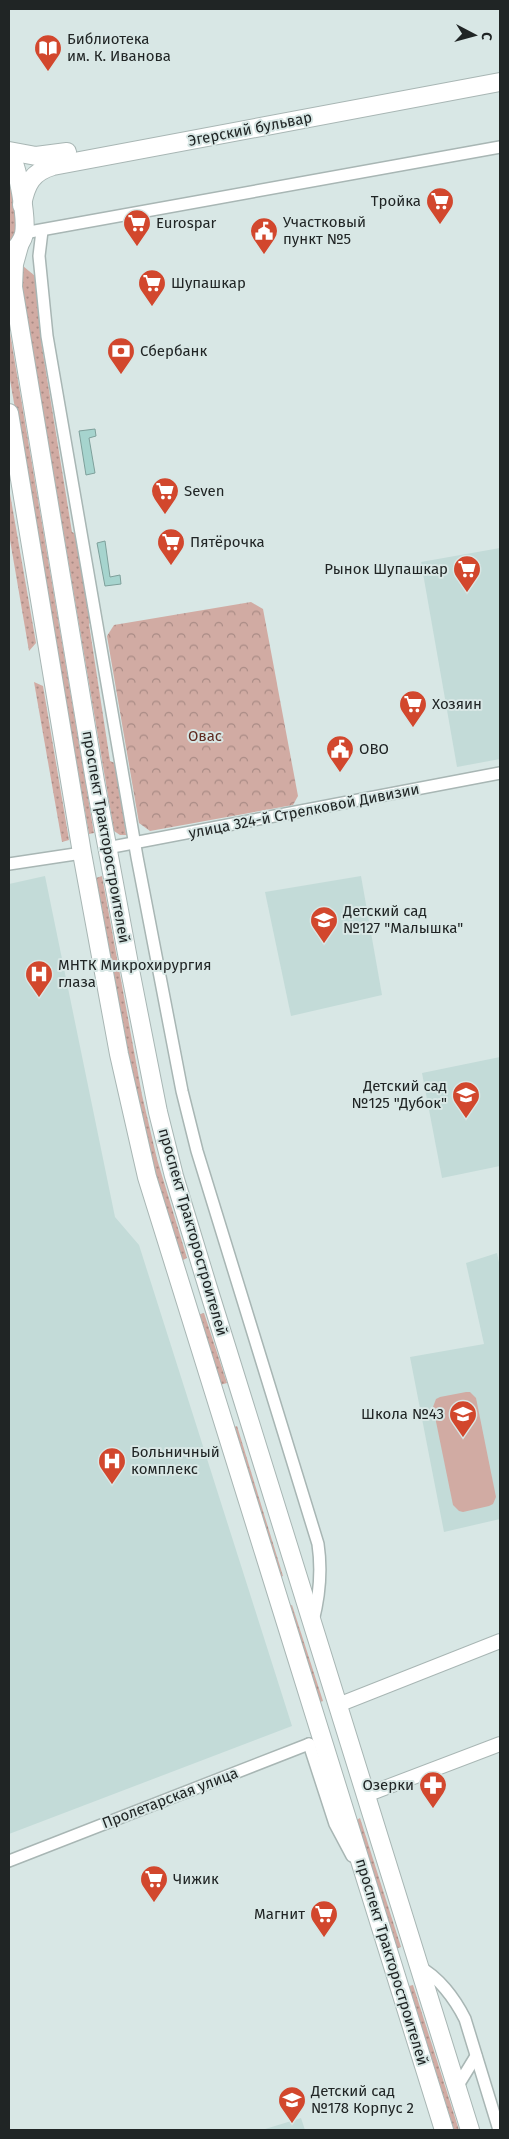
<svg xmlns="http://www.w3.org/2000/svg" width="509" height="2139" font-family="'Fira Sans',sans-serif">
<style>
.built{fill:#c3dbd8}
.grass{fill:url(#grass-dots)}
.park{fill:url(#park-crowns)}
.garden{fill:#d1aba3}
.water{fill:#a6d4ce;stroke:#7ea09b}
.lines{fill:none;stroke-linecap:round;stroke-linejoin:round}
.minor-casing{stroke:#a8b6b4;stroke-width:14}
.tertiary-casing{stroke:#a8b6b4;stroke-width:16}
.primary-casing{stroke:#a8b6b4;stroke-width:20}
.minor{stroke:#fff;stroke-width:11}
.tertiary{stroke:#fff;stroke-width:14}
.primary{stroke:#fff;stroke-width:18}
.labels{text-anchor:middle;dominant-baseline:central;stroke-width:4;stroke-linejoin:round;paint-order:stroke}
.poi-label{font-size:15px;fill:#202525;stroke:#d8e7e5;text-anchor:start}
.street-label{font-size:15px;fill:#202525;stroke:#d8e7e5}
.park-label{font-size:15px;fill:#5e2a20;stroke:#d8e7e5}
</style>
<defs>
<pattern id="grass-dots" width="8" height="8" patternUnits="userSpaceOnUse" patternTransform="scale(1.25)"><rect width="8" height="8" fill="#d1aba3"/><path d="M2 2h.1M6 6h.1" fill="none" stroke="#a98b85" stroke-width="1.8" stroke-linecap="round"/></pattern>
<pattern id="park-crowns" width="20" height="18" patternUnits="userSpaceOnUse" patternTransform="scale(1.25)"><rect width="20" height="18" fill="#d1aba3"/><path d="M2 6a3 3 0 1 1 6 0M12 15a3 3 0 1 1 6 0" fill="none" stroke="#a98b85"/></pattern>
</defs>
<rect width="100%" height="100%" fill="#d8e7e5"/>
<g class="built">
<path d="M500 548V759L457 767 421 562Z"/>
<path d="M45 876 115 1217 139 1245 292 1726 9 1834V884Z"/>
<path d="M361 876 382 995 291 1016 265 892Z"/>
<path d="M500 1057V1166L442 1178 422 1073Z"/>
<path d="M497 1253 500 1267V1519L444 1532 410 1357 484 1344 466 1263Z"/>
<path d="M301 2118 305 2130H262Z"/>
</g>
<g class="grass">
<path d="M9 166 19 229 9 247Z"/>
<path d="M23 266 35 276 45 337 41 341 72 532 78 535 92 620 89 624 110 761 117 764 126 835H120L114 831 21 282Z"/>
<path d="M9 327 94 833 89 834 9 374Z"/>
<path d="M9 488 36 643 29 651 9 534Z"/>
<path d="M34 682 43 686 69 840 62 842Z"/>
<path d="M102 876 142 1095 157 1159 187 1258 181 1261 151 1160 120 1019 96 878Z"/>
<path d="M204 1313 227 1383 220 1385 197 1315Z"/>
<path d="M237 1426 283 1576 278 1578 231 1428Z"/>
<path d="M292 1605 323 1701 317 1703 287 1607Z"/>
<path d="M360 1818 401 1947 396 1949 355 1821Z"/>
<path d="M413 1985 459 2130H454L409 1986Z"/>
</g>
<path class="park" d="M251 602 263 609 298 796 293 805 150 831 139 823 107 636 114 625Z"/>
<path class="garden" d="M466 1392H470L476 1398 496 1497 493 1504 489 1506 463 1512 459 1511 453 1505 433 1407 436 1399 440 1397Z"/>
<g class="water">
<path d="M95 429 96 436 89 438 95 473 86 475 79 431Z"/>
<path d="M105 541 110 577 120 575 121 584 105 586 97 543Z"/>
</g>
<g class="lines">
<g class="minor-casing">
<g id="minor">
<path d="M42 231 39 256 47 336 137 857 182 1091 197 1151 318 1544C322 1571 320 1594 313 1621"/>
<path d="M24 233 500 147"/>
<path d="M107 848 500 773"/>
<path d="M9 864 82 853"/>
<path d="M309 1744 335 1824 352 1856"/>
<path d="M9 1861 309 1744"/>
<path d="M419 1967C438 1976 455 1999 465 2019L499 2130"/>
<path d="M457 2087 476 2056"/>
</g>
</g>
<g class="tertiary-casing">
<g id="tertiary">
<path d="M338 1705 500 1641"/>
<path d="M366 1795 500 1744"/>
</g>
</g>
<g class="primary-casing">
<g id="primary">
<path d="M9 151 36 156 67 152"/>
<path d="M9 153C18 165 27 219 24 234 22 242 17 248 11 253"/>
<path d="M22 205C26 184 32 172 53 166L500 82"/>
<path d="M19 246 14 264 13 287 95 781 131 975 158 1112 174 1176 208 1288 470 2130"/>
<path d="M9 413 82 853 119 1054 147 1177 444 2130"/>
</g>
</g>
<use href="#minor" class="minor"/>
<use href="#tertiary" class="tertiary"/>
<use href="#primary" class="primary"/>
</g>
<defs>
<g id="library-pin" transform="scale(1.4375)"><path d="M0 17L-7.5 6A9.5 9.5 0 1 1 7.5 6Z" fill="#d2472d" stroke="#d8e7e5"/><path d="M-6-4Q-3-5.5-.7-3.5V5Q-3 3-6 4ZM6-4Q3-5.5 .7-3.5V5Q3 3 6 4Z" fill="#fff"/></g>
<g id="supermarket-pin" transform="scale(1.4375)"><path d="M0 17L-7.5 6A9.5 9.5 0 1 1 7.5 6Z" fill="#d2472d" stroke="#d8e7e5"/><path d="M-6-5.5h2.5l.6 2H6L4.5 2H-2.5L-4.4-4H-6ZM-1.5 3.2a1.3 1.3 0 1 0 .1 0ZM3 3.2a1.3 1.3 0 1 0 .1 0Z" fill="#fff"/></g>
<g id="civic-pin" transform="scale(1.4375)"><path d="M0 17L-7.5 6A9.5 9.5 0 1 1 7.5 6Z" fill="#d2472d" stroke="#d8e7e5"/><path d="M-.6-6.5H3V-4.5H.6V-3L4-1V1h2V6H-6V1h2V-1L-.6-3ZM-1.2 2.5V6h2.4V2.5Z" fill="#fff"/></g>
<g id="bank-pin" transform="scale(1.4375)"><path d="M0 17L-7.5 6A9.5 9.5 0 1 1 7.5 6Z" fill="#d2472d" stroke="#d8e7e5"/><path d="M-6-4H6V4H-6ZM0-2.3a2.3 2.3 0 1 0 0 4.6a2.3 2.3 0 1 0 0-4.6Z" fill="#fff"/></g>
<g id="school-pin" transform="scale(1.4375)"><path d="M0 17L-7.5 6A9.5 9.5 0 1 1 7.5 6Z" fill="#d2472d" stroke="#d8e7e5"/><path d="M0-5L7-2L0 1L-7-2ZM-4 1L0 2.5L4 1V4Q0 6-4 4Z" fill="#fff"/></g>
<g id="hospital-pin" transform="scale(1.4375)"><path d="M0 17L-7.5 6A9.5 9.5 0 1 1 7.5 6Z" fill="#d2472d" stroke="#d8e7e5"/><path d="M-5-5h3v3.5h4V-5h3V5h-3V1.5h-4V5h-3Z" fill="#fff"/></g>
<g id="pharmacy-pin" transform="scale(1.4375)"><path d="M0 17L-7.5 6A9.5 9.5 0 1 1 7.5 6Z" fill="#d2472d" stroke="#d8e7e5"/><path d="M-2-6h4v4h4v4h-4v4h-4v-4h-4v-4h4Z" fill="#fff"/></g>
</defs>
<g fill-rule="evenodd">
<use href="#library-pin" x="48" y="48"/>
<use href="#supermarket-pin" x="440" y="201"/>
<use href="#supermarket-pin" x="137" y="223"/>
<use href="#civic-pin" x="264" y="231"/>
<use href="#supermarket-pin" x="152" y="283"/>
<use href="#bank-pin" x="121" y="351"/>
<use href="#supermarket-pin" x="165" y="491"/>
<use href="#supermarket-pin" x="171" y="542"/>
<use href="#supermarket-pin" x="467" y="569"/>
<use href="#supermarket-pin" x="413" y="704"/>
<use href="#civic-pin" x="340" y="749"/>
<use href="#school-pin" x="324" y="920"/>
<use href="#hospital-pin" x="39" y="974"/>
<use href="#school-pin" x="466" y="1095"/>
<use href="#school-pin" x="463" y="1414"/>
<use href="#hospital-pin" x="112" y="1461"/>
<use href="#pharmacy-pin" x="433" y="1785"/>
<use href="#supermarket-pin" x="154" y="1879"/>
<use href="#supermarket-pin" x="324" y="1914"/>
<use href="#school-pin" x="292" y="2100"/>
</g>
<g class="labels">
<g class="poi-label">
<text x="67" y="39">Библиотека<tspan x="67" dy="17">им. К. Иванова</tspan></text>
<text x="421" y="201" text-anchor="end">Тройка</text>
<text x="283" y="222">Участковый<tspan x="283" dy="17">пункт №5</tspan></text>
<text x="156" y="223">Eurospar</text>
<text x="171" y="283">Шупашкар</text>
<text x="140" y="351">Сбербанк</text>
<text x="184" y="491">Seven</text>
<text x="190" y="542">Пятёрочка</text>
<text x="448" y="569" text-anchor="end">Рынок Шупашкар</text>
<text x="432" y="704">Хозяин</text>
<text x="359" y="749">ОВО</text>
<text x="343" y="911">Детский сад<tspan x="343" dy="17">№127 "Малышка"</tspan></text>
<text x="58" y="965">МНТК Микрохирургия<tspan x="58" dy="17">глаза</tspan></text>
<text x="447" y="1086" text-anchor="end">Детский сад<tspan x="447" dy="17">№125 "Дубок"</tspan></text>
<text x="444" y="1414" text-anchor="end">Школа №43</text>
<text x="131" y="1452">Больничный<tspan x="131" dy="17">комплекс</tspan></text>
<text x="414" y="1785" text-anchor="end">Озерки</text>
<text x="173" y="1879">Чижик</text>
<text x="305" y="1914" text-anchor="end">Магнит</text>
<text x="311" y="2091">Детский сад<tspan x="311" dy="17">№178 Корпус 2</tspan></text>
</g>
<g class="street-label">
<text transform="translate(250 129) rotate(-11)">Эгерский бульвар</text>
<text transform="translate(304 811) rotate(-11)">улица 324-й Стрелковой Дивизии</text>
<text transform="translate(106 837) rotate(80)">проспект Тракторостроителей</text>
<text transform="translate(193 1232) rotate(74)">проспект Тракторостроителей</text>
<text transform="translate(170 1798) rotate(-21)">Пролетарская улица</text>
<text transform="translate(392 1962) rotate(73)">проспект Тракторостроителей</text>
</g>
<g class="park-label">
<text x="205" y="736">Овас</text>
</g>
</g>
<rect width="509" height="2139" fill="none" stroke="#202525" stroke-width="20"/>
<g transform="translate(474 35) rotate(96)" stroke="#d8e7e5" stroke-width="4" paint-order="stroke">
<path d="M0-4L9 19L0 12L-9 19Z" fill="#202525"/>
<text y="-8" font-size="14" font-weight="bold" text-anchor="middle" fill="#202525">С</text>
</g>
</svg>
